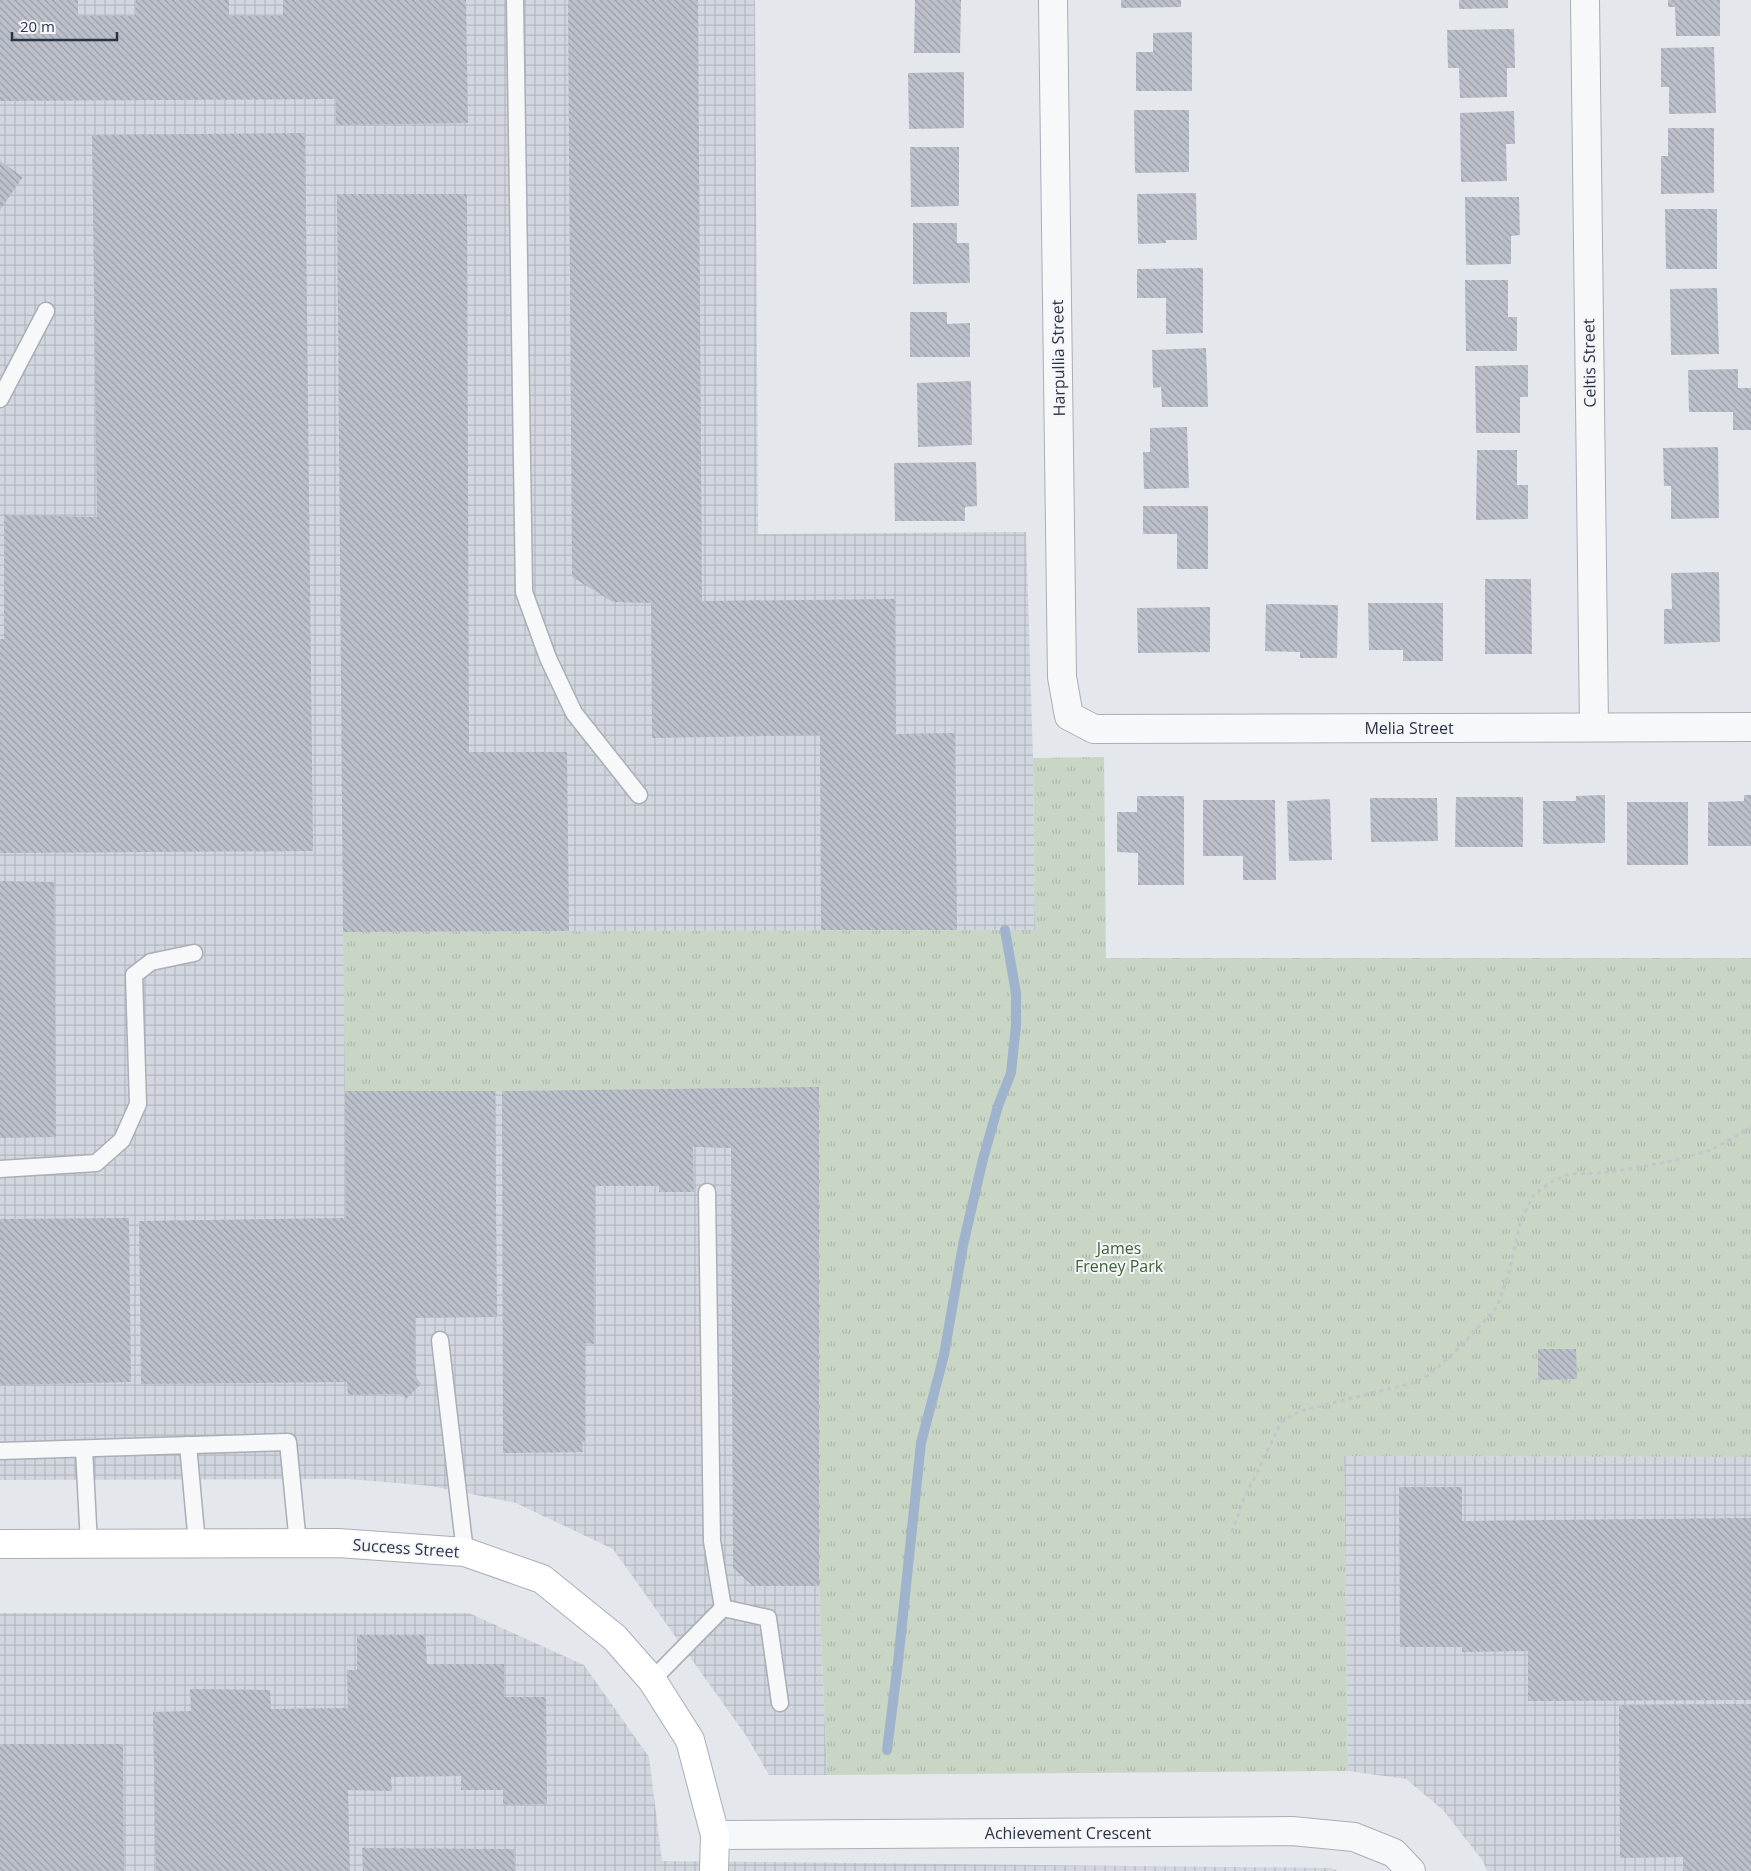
<svg xmlns="http://www.w3.org/2000/svg" width="1751" height="1871" font-family="'Open Sans',sans-serif">
<style>
.industrial{fill:url(#industrial-grid)}
.park{fill:url(#park-tufts)}
.lines{fill:none;stroke-linecap:round;stroke-linejoin:round}
.stream{stroke:#9fb4cc;stroke-width:10}
.building{fill:url(#building-back-hatch)}
.lane-casing{stroke:#a9aeb7;stroke-width:19}
.street-casing{stroke:#a9aeb7;stroke-width:30}
.secondary-casing{stroke:#a9aeb7;stroke-width:30}
.path{stroke:#c2c5cb;stroke-width:3;stroke-dasharray:4 4;stroke-linecap:butt}
.lane{stroke:#f7f8fa;stroke-width:16}
.street{stroke:#f7f8fa;stroke-width:28}
.secondary{stroke:#fff;stroke-width:28}
.labels{text-anchor:middle;dominant-baseline:central;stroke-width:4;stroke-linejoin:round;paint-order:stroke}
.street-label{font-size:16px;fill:#2b3445;stroke:#f4f6f9}
.park-label{font-size:16px;fill:#3f6138;stroke:#f4f6f9}
</style>
<defs>
<pattern id="industrial-grid" width="8" height="8" patternUnits="userSpaceOnUse" patternTransform="scale(1.25)"><rect width="8" height="8" fill="#d2d6de"/><path d="M0 4h8M4 0v8" fill="none" stroke="#b4b8c0"/></pattern>
<pattern id="park-tufts" width="24" height="20" patternUnits="userSpaceOnUse" patternTransform="scale(1.25)"><rect width="24" height="20" fill="#c9d6c5"/><path d="M3 7l-1-3M5 7V3M7 7l1-3M15 17l-1-3M17 17v-4M19 17l1-3" fill="none" stroke="#adb8ab"/></pattern>
<pattern id="building-back-hatch" width="6" height="6" patternUnits="userSpaceOnUse" patternTransform="scale(1.25)"><rect width="6" height="6" fill="#bbc0ca"/><path d="M-1 5l2 2M0 0l6 6M5-1l2 2" fill="none" stroke="#989da6"/></pattern>
</defs>
<rect width="100%" height="100%" fill="#e4e7ec"/>
<g class="industrial">
<path d="M0 0H755L758 534 1026 532 1033 758 1035 930 343 933 495 1091 819 1087V1586L827 1775H769L747 1737 613 1549 516 1503 431 1486 349 1479 0 1480Z"/>
<path d="M1344 1456 1751 1457V1871H1487L1483 1861 1443 1810 1406 1779 1348 1771Z"/>
<path d="M0 1613H469L584 1665 649 1757 662 1861 1331 1868 1338 1871H0Z"/>
</g>
<path class="park" d="M1104 757 1106 958H1751V1457L1344 1456 1348 1771 827 1775 819 1586V1088L502 1091H345L343 932 1035 930 1033 758Z"/>
<g class="lines">
<path class="stream" d="M887 1750 898 1662 921 1443 944 1355 963 1245 983 1159 998 1106 1011 1073 1016 1025V993L1005 930"/>
</g>
<g class="building">
<path d="M0 0H78V16H135L136 0H229V16H283V0H466L468 123 336 125V99L0 101Z"/>
<path d="M568 0H698L702 601 895 599 896 734 955 733 957 930H821L820 735 652 738 651 603 613 602 572 577Z"/>
<path d="M915 0H961L960 53H914Z"/>
<path d="M1121 0H1181V7L1121 8Z"/>
<path d="M1459 0H1508V8L1459 9Z"/>
<path d="M1668 0H1720V36H1676L1675 7H1668Z"/>
<path d="M1514 29 1515 68H1507V97L1460 98 1459 68H1448L1447 30Z"/>
<path d="M1192 32V91H1136V52H1153V33Z"/>
<path d="M1714 47 1716 113 1669 114V87H1661V48Z"/>
<path d="M964 72V128L909 129 908 73Z"/>
<path d="M1134 110H1189V172L1135 173Z"/>
<path d="M1514 111 1515 144H1506L1507 181 1461 182 1460 113Z"/>
<path d="M1668 128H1714V193L1661 194V156H1668Z"/>
<path d="M305 133 313 851 0 853V639H4V515L97 517 92 135Z"/>
<path d="M910 147H959V206L911 207Z"/>
<path d="M0 161 23 177 0 210Z"/>
<path d="M1196 193 1197 240H1166V243L1138 244 1137 194Z"/>
<path d="M337 194H467L469 752H567L569 931 343 932Z"/>
<path d="M1465 197H1519L1520 235 1511 236V264L1466 265Z"/>
<path d="M1665 209H1717V269H1666Z"/>
<path d="M913 223H957V243H969L970 283 913 284Z"/>
<path d="M1203 268V333L1166 334V298H1137V269Z"/>
<path d="M1465 280H1508V317H1517V351H1466Z"/>
<path d="M1717 288 1719 354 1671 355 1670 289Z"/>
<path d="M910 312H947V324L970 323V357H910Z"/>
<path d="M1206 348 1208 407H1162L1161 387 1153 388 1152 350Z"/>
<path d="M1528 365V397H1520V433H1476L1475 366Z"/>
<path d="M1738 369V388H1751V430H1733V412H1689L1688 370Z"/>
<path d="M971 381 972 445 918 447 917 383Z"/>
<path d="M1187 427 1189 488 1144 489 1143 452H1150V428Z"/>
<path d="M1718 447 1719 518 1671 519V486H1664L1663 448Z"/>
<path d="M1477 450H1517V485H1528V519L1476 520Z"/>
<path d="M976 462 977 506 965 507V521H895L894 463Z"/>
<path d="M1143 506H1208V569H1177V534H1143Z"/>
<path d="M1719 572 1720 642 1664 644V609H1672L1671 573Z"/>
<path d="M1485 579H1531L1532 654H1485Z"/>
<path d="M1368 603H1443V661H1403V650H1369Z"/>
<path d="M1266 604 1338 605 1337 658H1300V652L1265 651Z"/>
<path d="M1210 607V652L1138 653 1137 608Z"/>
<path d="M1605 795V843L1543 844V801H1576V796Z"/>
<path d="M1744 795H1751V846H1708V802L1744 801Z"/>
<path d="M1137 796H1184V885H1138V853L1117 852V812H1137Z"/>
<path d="M1456 797H1523V847H1455Z"/>
<path d="M1370 798H1437L1438 841 1371 842Z"/>
<path d="M1330 799 1332 860 1289 861 1287 801Z"/>
<path d="M1203 800H1275L1276 880H1243V856H1203Z"/>
<rect x="1627" y="802" width="61" height="63"/>
<path d="M0 881 54 882 56 1137 0 1138Z"/>
<path d="M819 1087V1586H753L733 1568 731 1148 693 1147 694 1192H659V1186H595L594 1344 585 1343V1442H582L583 1452 503 1453 502 1091Z"/>
<path d="M345 1091H495L497 1317 415 1318 416 1377 421 1384 406 1399 401 1394 348 1395 347 1382 141 1384 139 1221 346 1218Z"/>
<path d="M129 1218 131 1382 0 1385V1219Z"/>
<path d="M1538 1349H1576L1577 1379 1538 1380Z"/>
<path d="M1399 1487H1462V1521L1751 1518V1700L1528 1701V1651L1462 1652V1647H1400Z"/>
<path d="M357 1635H425L427 1664H504V1697H546L547 1804 503 1805V1790H461V1776L391 1777 392 1791 348 1790 350 1871H156L153 1712 191 1711 190 1689 270 1690 271 1709 348 1708 347 1670H357Z"/>
<path d="M1751 1704V1871H1683V1857L1620 1858 1619 1705Z"/>
<path d="M0 1744H123L124 1871H0Z"/>
<path d="M362 1848 514 1849 515 1871H363Z"/>
</g>
<g class="lines">
<g class="lane-casing">
<g id="lane">
<path d="M515 0 524 592 548 658 574 713 639 795"/>
<path d="M0 399 46 311"/>
<path d="M0 1169 96 1163 122 1140 138 1104 134 975 151 962 194 953"/>
<path d="M440 1340 465 1552"/>
<path d="M188 1445 197 1544"/>
<path d="M84 1449 89 1544"/>
<path d="M0 1451 288 1442 298 1544"/>
<path d="M723 1608 768 1618 780 1703"/>
<path d="M652 1680 723 1608 712 1541 707 1192"/>
</g>
</g>
<g class="street-casing">
<g id="street">
<path d="M1053 0 1062 677 1069 716 1094 729 1751 727"/>
<path d="M1585 0 1594 727"/>
<path d="M715 1835 1292 1831 1354 1837 1394 1853 1411 1871"/>
</g>
</g>
<g class="secondary-casing">
<path id="secondary" d="M0 1544 338 1543 465 1552 542 1579 615 1638 652 1680 690 1740 715 1835 714 1871"/>
</g>
<path class="path" d="M1232 1532 1244 1499 1281 1423 1292 1415 1304 1410 1413 1383 1429 1375 1459 1348 1497 1307 1509 1272 1521 1220 1533 1196 1551 1182 1569 1174 1602 1173 1623 1170 1672 1161 1711 1150 1751 1128"/>
<use href="#lane" class="lane"/>
<use href="#street" class="street"/>
<use href="#secondary" class="secondary"/>
</g>
<g class="labels">
<g class="street-label">
<text transform="translate(1058 358) rotate(-91)">Harpullia Street</text>
<text transform="translate(1589 363) rotate(-91)">Celtis Street</text>
<text x="1409" y="728">Melia Street</text>
<text transform="translate(406 1548) rotate(4)">Success Street</text>
<text x="1068" y="1833">Achievement Crescent</text>
</g>
<g class="park-label">
<text x="1119" y="1248">James<tspan x="1119" dy="18">Freney Park</tspan></text>
</g>
</g>
<path d="M12 32v8h105v-8" fill="none" stroke="#2b3445" stroke-width="2.5"/>
<text x="20" y="32" font-size="15" fill="#2b3445" stroke="#f4f6f9" stroke-width="4" paint-order="stroke">20 m</text>
</svg>
